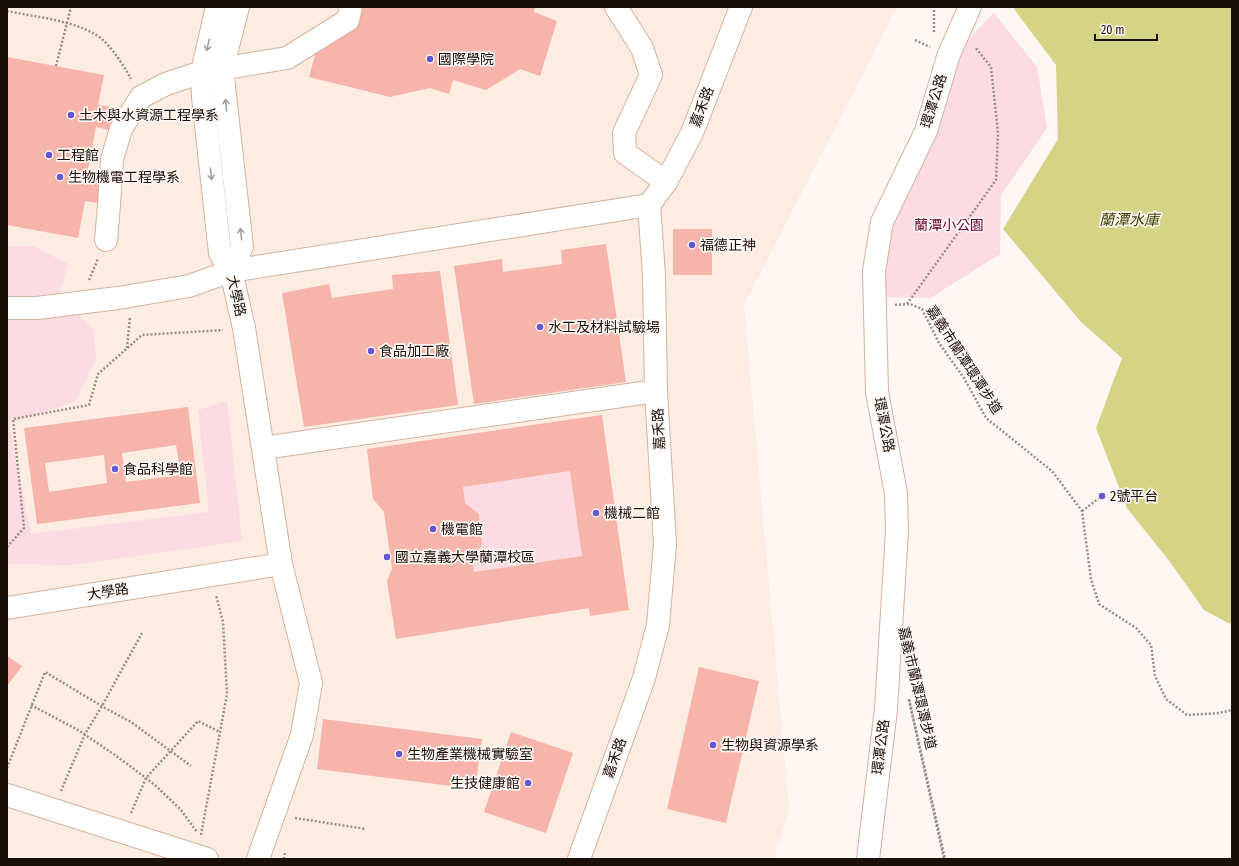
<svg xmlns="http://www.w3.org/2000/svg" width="1239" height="866" font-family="'Fira Sans Condensed','Noto Sans TC',sans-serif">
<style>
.built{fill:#fdece1}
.green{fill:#fcdbe2}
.water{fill:#d4d386}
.building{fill:#f6b4aa;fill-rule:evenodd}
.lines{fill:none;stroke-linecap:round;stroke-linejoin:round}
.minor-casing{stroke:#d3b39d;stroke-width:24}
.path{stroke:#988f89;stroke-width:2.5;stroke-dasharray:2 2;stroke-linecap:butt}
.minor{stroke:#fff;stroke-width:22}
.oneway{stroke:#a49f9c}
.poi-dot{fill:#6557d0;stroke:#fdf6f2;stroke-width:1.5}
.labels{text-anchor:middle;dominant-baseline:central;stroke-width:3.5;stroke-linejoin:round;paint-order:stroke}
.poi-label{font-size:14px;fill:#1b1008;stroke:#fdf6f2;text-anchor:start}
.street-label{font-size:14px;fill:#1b1008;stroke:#fdf6f2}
.park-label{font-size:14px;fill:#680932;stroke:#fdf6f2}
.water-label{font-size:15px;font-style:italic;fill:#414000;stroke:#fdf6f2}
</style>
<rect width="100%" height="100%" fill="#fdf6f2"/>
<path class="built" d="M7 7H897L744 305 789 810 774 859H7Z"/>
<g class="green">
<path d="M994 13 1037 67 1047 128 1001 195 1000 254 930 298 880 297 892 228 934 140 963 45Z"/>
<path d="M7 246H33L68 264 59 294 93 330 96 359 75 402 9 423 31 534 209 512 198 410 227 401 242 541 72 565 7 564Z"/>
<path d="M570 471 582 556 474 572 472 558 482 544 479 514 465 503 463 487Z"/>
</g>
<path class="water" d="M1016 7H1232V620L1230 624 1204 610 1170 562 1127 508 1096 428 1122 358 1081 322 1003 229 1058 139 1056 65 1014 9Z"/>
<g class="building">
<path d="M361 7H535L534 12 557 21 540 76 520 69 486 90 453 80 449 94 430 88 390 97 309 77 317 48Z"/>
<path d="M7 57 104 75 98 105 119 108 114 131 96 127 86 179 107 182 103 204 85 201 78 238 7 225Z"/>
<rect x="673" y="229" width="39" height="46"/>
<path d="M606 244 626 382 474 404 454 266 502 259 503 272 562 264 561 250Z"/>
<path d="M440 271 458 405 304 427 282 293 329 284 332 298 393 289 392 275Z"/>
<path d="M188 407 200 503 37 524 24 428ZM176 445 181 475 126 482 122 453ZM104 455 107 483 49 492 45 463Z"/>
<path d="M602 415 629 610 590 616 589 608 396 639 387 581 392 569 384 512 373 499 367 449ZM570 471 582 556 474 572 472 558 482 545 479 514 465 503 463 487Z"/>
<path d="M7 656 22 666 7 686Z"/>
<path d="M699 667 759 681 726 823 667 809Z"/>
<path d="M323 719 482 739 475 789 317 769Z"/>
<path d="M511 732 573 753 546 833 484 812Z"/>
</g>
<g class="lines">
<g class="minor-casing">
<g id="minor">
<path d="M217 7 202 72 203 97 220 253 231 271 244 328 281 564 311 683 302 735 258 859"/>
<path d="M616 7 642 48 651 75 624 133 625 153 666 182"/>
<path d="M106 240 109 205 112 159 121 129 141 97 166 84 202 72 287 58 348 20 351 7"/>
<path d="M231 271 242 247 222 69 238 7"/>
<path d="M7 308H37L118 298 189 286 231 271 649 205"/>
<path d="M263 448 656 391"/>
<path d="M7 608 281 564"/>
<path d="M7 795 207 859"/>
<path d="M579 859 644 678 658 625 665 544 656 391 654 275 649 205 666 182 692 133 741 7"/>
<path d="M868 859 886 709 897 531 896 493 877 392 874 271 882 222 926 131 949 54 970 7"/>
</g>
</g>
<g class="path">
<path d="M7 11C35 17 83 21 104 41 115 52 124 66 131 79"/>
<path d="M934 32V7"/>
<path d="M915 40 930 47"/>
<path d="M56 66 71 7"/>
<path d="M89 280 98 259"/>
<path d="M907 304 996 180 998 133 991 67 975 47"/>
<path d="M895 305 910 304 922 309 939 343 964 378 986 418 1052 471 1082 511 1091 579 1099 604 1136 628 1151 645 1155 676 1166 699 1187 715 1219 713 1232 710"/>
<path d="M127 348 130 317"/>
<path d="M1082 511 1102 496"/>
<path d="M7 547 24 528 13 419 89 405 98 374 142 335 223 330"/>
<path d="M909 699 945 859"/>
<path d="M909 700 944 859"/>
<path d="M31 705 78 730 115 755 146 778 157 787 181 810 197 832"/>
<path d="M7 768 45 672 105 708 131 722 191 766"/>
<path d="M61 791 85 734 102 706 142 633"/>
<path d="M131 813 146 778 198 721 220 732"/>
<path d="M295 818 366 829"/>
<path d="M201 835 227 694 223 622 216 595"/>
<path d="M284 859 285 852"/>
</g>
<use href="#minor" class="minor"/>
</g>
<defs><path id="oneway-shaft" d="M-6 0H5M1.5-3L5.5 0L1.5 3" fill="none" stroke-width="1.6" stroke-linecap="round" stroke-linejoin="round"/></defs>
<g class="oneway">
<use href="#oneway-shaft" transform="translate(208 45) rotate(103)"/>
<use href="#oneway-shaft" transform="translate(226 105) rotate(-96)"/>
<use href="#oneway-shaft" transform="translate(211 174) rotate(84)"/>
<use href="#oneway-shaft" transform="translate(241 234) rotate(-96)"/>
</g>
<g class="poi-dot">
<circle cx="430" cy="59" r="4"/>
<circle cx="71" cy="115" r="4"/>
<circle cx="49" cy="155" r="4"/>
<circle cx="60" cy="177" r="4"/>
<circle cx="692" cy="245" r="4"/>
<circle cx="540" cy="327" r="4"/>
<circle cx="371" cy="351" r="4"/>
<circle cx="115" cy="469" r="4"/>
<circle cx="1102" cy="496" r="4"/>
<circle cx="596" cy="513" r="4"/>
<circle cx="433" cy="529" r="4"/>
<circle cx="387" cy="557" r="4"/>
<circle cx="713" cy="745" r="4"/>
<circle cx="399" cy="754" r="4"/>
<circle cx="528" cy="783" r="4"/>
</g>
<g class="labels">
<g class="poi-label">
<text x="438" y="59">國際學院</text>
<text x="79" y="115">土木與水資源工程學系</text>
<text x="57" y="155">工程館</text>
<text x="68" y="177">生物機電工程學系</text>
<text x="700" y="245">福德正神</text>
<text x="548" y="327">水工及材料試驗場</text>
<text x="379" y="351">食品加工廠</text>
<text x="123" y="469">食品科學館</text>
<text x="1110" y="496">2號平台</text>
<text x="604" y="513">機械二館</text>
<text x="441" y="529">機電館</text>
<text x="395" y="557">國立嘉義大學蘭潭校區</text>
<text x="721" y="745">生物與資源學系</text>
<text x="407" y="754">生物產業機械實驗室</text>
<text x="520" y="783" text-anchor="end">生技健康館</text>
</g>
<g class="street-label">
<text transform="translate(934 101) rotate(-73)">環潭公路</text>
<text transform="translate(702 107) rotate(-69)">嘉禾路</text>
<text transform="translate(236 296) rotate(77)">大學路</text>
<text transform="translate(964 360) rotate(57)">嘉義市蘭潭環潭步道</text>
<text transform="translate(884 425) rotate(79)">環潭公路</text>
<text transform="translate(659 429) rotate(-93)">嘉禾路</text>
<text transform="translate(108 592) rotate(-9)">大學路</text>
<text transform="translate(917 688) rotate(77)">嘉義市蘭潭環潭步道</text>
<text transform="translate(881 747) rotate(-83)">環潭公路</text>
<text transform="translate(615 758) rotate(-70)">嘉禾路</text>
</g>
<g class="park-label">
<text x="949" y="225">蘭潭小公園</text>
</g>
<g class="water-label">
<text x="1129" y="220">蘭潭水庫</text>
</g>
</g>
<rect width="1239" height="866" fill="none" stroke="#1b1008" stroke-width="16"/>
<path d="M1095 34v6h62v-6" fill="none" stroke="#1b1008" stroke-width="2"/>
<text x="1101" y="34" font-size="12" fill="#1b1008" stroke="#fdf6f2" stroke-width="3" paint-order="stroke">20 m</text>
</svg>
